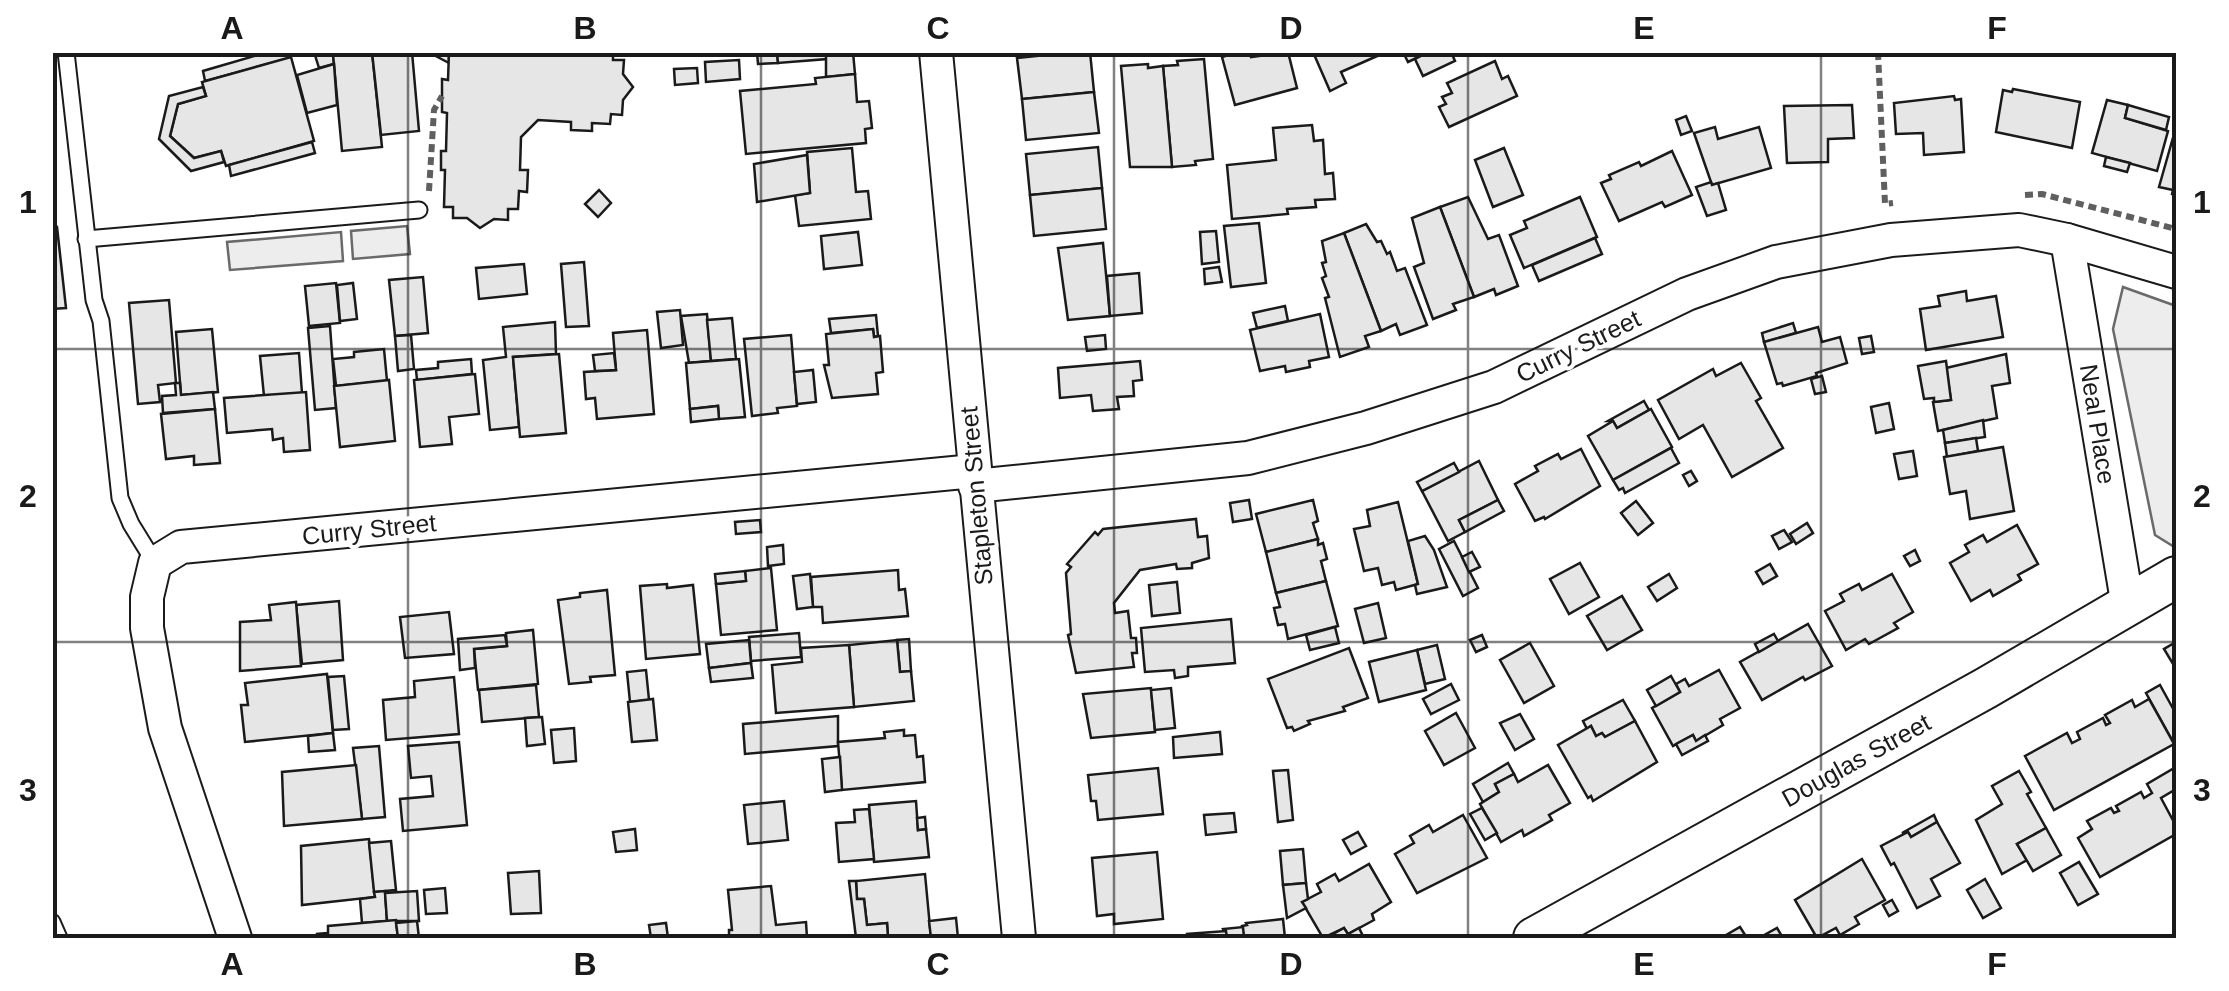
<svg xmlns="http://www.w3.org/2000/svg" width="2229" height="991" font-family="Arial,sans-serif">
<style>
.built{fill:#ededed;stroke:#6a6a6a;stroke-width:2.5}
.building{fill:#e6e6e6;stroke:#1a1a1a;stroke-width:2.5}
.lines{fill:none;stroke-linecap:round;stroke-linejoin:round}
.service-casing{stroke:#1a1a1a;stroke-width:19}
.minor-casing{stroke:#1a1a1a;stroke-width:36}
.tertiary-casing{stroke:#1a1a1a;stroke-width:44}
.path{stroke:#5f5f5f;stroke-width:6;stroke-dasharray:8 5;stroke-linecap:butt}
.service{stroke:#fff;stroke-width:15}
.minor{stroke:#fff;stroke-width:32}
.tertiary{stroke:#fff;stroke-width:40}
.grid{fill:none;stroke:#1a1a1a;stroke-width:2.5;stroke-opacity:0.55}
.labels{text-anchor:middle;dominant-baseline:central;stroke-width:8;stroke-linejoin:round;paint-order:stroke}
.street-label{font-size:25px;fill:#1a1a1a;stroke:#fff}
.neatline{fill:none;stroke:#1a1a1a;stroke-width:4}
.grid-label{font-size:32px;text-anchor:middle;font-weight:bold;fill:#1a1a1a}
</style>
<rect width="100%" height="100%" fill="#fff"/>
<g class="built">
<path d="M407 226 410 254 353 259 351 231Z"/>
<path d="M341 232 343 261 230 270 227 242Z"/>
<path d="M2123 287 2176 306V548L2155 535 2113 329Z"/>
</g>
<g class="building">
<path d="M268 52H288L290 58 205 81 203 71Z"/>
<path d="M314 52 333 54 334 64 319 68Z"/>
<path d="M320 52H372L382 147 342 151 333 54 321 55Z"/>
<path d="M372 52H412L419 131 381 135Z"/>
<path d="M428 52H449V63Z"/>
<path d="M449 52H613V60H624L623 74 633 87 623 100 622 115 611 114 610 124 592 123V131L571 130V122L538 120 521 137 520 170H528L527 192 519 191 518 209H508V220L494 219 480 228 467 218H453V207H444L445 170H441V151H446L447 113 442 112V79L448 80Z"/>
<path d="M757 52H777L778 63 758 64Z"/>
<path d="M777 52H826L827 59 778 63Z"/>
<path d="M826 52H853L855 74 826 77Z"/>
<path d="M1075 52H1090L1094 92 1022 99 1017 58Z"/>
<path d="M1239 52H1250L1251 57 1288 52 1297 88 1235 105 1222 57Z"/>
<path d="M1313 52H1383L1384 53 1341 72 1346 83 1330 91Z"/>
<path d="M1403 52H1429L1408 62Z"/>
<path d="M1429 52H1451L1455 61 1423 76 1415 59Z"/>
<path d="M291 57 314 141 226 166 221 151 194 158 170 136 178 104 206 96 202 82Z"/>
<path d="M1204 59 1213 159 1195 161 1196 165 1172 167 1163 66 1178 65 1177 61Z"/>
<path d="M739 60 740 79 706 82 705 62Z"/>
<path d="M1495 61 1502 79 1508 76 1517 96 1449 127 1439 107 1446 104 1442 97 1452 93 1447 83Z"/>
<path d="M334 64 337 105 307 113 297 75Z"/>
<path d="M1148 64V68L1163 66 1172 167H1130L1121 66Z"/>
<path d="M697 68 698 83 675 85 674 69Z"/>
<path d="M855 74 857 102 869 101 872 128 865 129 866 143 746 154 740 91 816 84 815 78Z"/>
<path d="M203 87 206 96 178 104 170 136 194 158 221 151 224 162 191 171 159 139 169 96Z"/>
<path d="M2013 89 2080 102 2072 148 1996 132 2003 90 2012 92Z"/>
<path d="M1094 92 1099 133 1026 140 1022 99Z"/>
<path d="M1954 96 1955 100 1961 99 1964 152 1924 155 1923 133 1896 134 1894 103Z"/>
<path d="M2107 100 2128 105 2125 118 2168 131 2157 171 2092 153Z"/>
<path d="M1852 105 1854 138 1828 139V162L1787 163 1784 106Z"/>
<path d="M2128 105 2169 117 2166 130 2125 118Z"/>
<path d="M1686 116 1692 131 1681 135 1676 120Z"/>
<path d="M1312 125 1314 141 1323 140 1325 174 1333 173 1335 199 1315 200 1316 207 1287 209 1288 214 1232 219 1227 165 1276 160 1273 128Z"/>
<path d="M1715 127 1718 139 1759 127 1771 168 1712 185 1694 133Z"/>
<path d="M2176 127V196L2172 194 2173 190 2159 187Z"/>
<path d="M312 142 315 153 231 176 229 165Z"/>
<path d="M1098 147 1102 188 1030 195 1026 154Z"/>
<path d="M852 148 856 192 868 191 871 219 799 226 795 195 810 193 807 152Z"/>
<path d="M1504 148 1523 195 1493 207 1475 160Z"/>
<path d="M1672 151 1692 195 1665 207 1662 202 1619 221 1601 183 1611 179 1609 175 1639 162 1641 166Z"/>
<path d="M807 155 810 193 757 202 754 164Z"/>
<path d="M2106 157 2130 163 2127 172 2104 166Z"/>
<path d="M1711 182 1712 185 1718 183 1726 210 1707 216 1696 187Z"/>
<path d="M1102 188 1106 229 1034 236 1030 195Z"/>
<path d="M599 190 611 203 598 217 585 204Z"/>
<path d="M1468 197 1488 239 1499 235 1518 286 1496 295 1494 289 1474 297 1440 207Z"/>
<path d="M1580 197 1597 237 1524 268 1510 235 1527 228 1524 221Z"/>
<path d="M1440 207 1474 297 1453 304 1456 310 1433 319 1414 267 1424 263 1412 218Z"/>
<path d="M1259 223 1266 283 1231 287 1224 226Z"/>
<path d="M1366 224 1377 242 1381 241 1387 254 1390 252 1397 271 1405 268 1427 325 1400 335 1396 324 1381 331 1344 233Z"/>
<path d="M57 227 66 308 52 309V228Z"/>
<path d="M1216 231 1219 262 1202 264 1200 232Z"/>
<path d="M858 232 862 265 824 269 821 236Z"/>
<path d="M1344 233 1381 331 1365 336 1369 347 1340 357 1325 298 1329 297 1322 278 1326 276 1322 263 1326 262 1322 241Z"/>
<path d="M1595 238 1602 254 1539 281 1532 265Z"/>
<path d="M1103 243 1110 316 1068 320 1058 248Z"/>
<path d="M584 262 589 326 566 327 561 264Z"/>
<path d="M524 264 527 294 479 299 476 268Z"/>
<path d="M1219 267 1222 282 1205 284 1204 269Z"/>
<path d="M1139 273 1142 313 1110 316 1107 276Z"/>
<path d="M423 277 428 333 395 336 389 280Z"/>
<path d="M336 283 340 323 309 326 305 286Z"/>
<path d="M353 283 357 319 340 321 337 285Z"/>
<path d="M1966 291 1967 301 1996 296 2003 337 1926 350 1920 309 1940 306 1938 296Z"/>
<path d="M169 300 176 383 158 385 160 402 138 404 129 303Z"/>
<path d="M1285 306 1288 321 1257 328 1253 313Z"/>
<path d="M680 310 683 345 661 348 657 312Z"/>
<path d="M707 314 711 361 689 363 681 316Z"/>
<path d="M1320 314 1329 357 1309 361 1310 367 1286 372 1285 366 1260 371 1250 330Z"/>
<path d="M876 315 878 336 874 337 873 329 831 333 829 319Z"/>
<path d="M732 318 736 359 711 361 707 320Z"/>
<path d="M555 322 556 354 513 357 519 427 490 430 483 360 506 357 503 327Z"/>
<path d="M1793 323 1796 333 1764 342 1762 333Z"/>
<path d="M330 326 336 408 315 410 308 328Z"/>
<path d="M1818 327 1822 342 1840 337 1847 363 1816 373 1817 376 1783 386 1782 383 1777 384 1764 342Z"/>
<path d="M212 329 218 392 181 395 176 332Z"/>
<path d="M873 329 874 337 880 336 883 372 876 373 878 394 832 398 824 365H829L826 334Z"/>
<path d="M647 330 654 414 597 419 595 398 586 399 584 372 616 370 613 333Z"/>
<path d="M411 335 414 369 398 371 395 336Z"/>
<path d="M791 335 797 406 777 408 778 413 752 416 744 339Z"/>
<path d="M1105 335 1106 349 1087 351 1085 337Z"/>
<path d="M1871 336 1874 352 1862 354 1859 338Z"/>
<path d="M384 349 387 381 336 386 333 359 354 357V352Z"/>
<path d="M299 353 302 393 264 396 260 356Z"/>
<path d="M614 353 616 370 595 371 593 355Z"/>
<path d="M559 354 566 433 520 437 513 357Z"/>
<path d="M2006 354 2010 383 1992 386 1997 418 1938 431 1933 402 1951 400 1946 368Z"/>
<path d="M471 359 472 374 417 380 416 370 438 368V362Z"/>
<path d="M739 359 745 417 719 419 718 406 690 409 686 363Z"/>
<path d="M1140 361 1142 380 1133 381 1134 396 1117 397 1119 409 1093 411 1091 395 1060 398 1058 368Z"/>
<path d="M1946 361 1951 400 1934 402V398L1924 399 1918 366Z"/>
<path d="M1741 363 1761 398 1756 401 1783 448 1732 477 1703 425 1679 439 1658 400 1713 369 1716 376Z"/>
<path d="M813 370 816 402 797 404 794 372Z"/>
<path d="M475 374 479 414 449 417 452 444 420 447 414 380Z"/>
<path d="M1822 376 1826 392 1815 394 1811 379Z"/>
<path d="M389 380 395 441 340 447 334 386Z"/>
<path d="M175 383H180L181 395 213 392 215 409 163 413 162 396 176 395Z"/>
<path d="M306 392 310 450 284 452 283 438 273 440 272 429 227 433 224 398Z"/>
<path d="M1644 401 1649 410 1617 428 1613 421H1608Z"/>
<path d="M1889 403 1894 429 1876 433 1871 407Z"/>
<path d="M718 406 719 419 691 422 690 409Z"/>
<path d="M215 409 220 463 194 465V456L166 459 161 414Z"/>
<path d="M1651 409 1672 447 1613 480 1588 436 1613 421 1617 428Z"/>
<path d="M1983 420 1985 437 1945 443 1943 430Z"/>
<path d="M1976 438 1978 451 1947 457 1945 443Z"/>
<path d="M2003 447 2014 511 1970 519 1966 491 1950 494 1944 457Z"/>
<path d="M1671 448 1679 463 1625 493 1623 488 1619 490 1613 480Z"/>
<path d="M1581 449 1600 486 1545 519 1544 517 1535 521 1515 484 1538 471 1535 466 1558 454 1561 459Z"/>
<path d="M1913 451 1917 476 1899 479 1894 454Z"/>
<path d="M1479 461 1498 500 1459 520 1465 532 1448 541 1422 491Z"/>
<path d="M1454 463 1459 472 1422 491 1417 482Z"/>
<path d="M1691 471 1697 481 1689 486 1683 475Z"/>
<path d="M1249 500 1252 519 1233 522 1230 503Z"/>
<path d="M1313 500 1318 521 1313 523 1318 539 1266 552 1256 514Z"/>
<path d="M1498 500 1504 511 1465 532 1459 520Z"/>
<path d="M1636 501 1653 523 1638 535 1621 513Z"/>
<path d="M1398 502 1418 584 1396 590 1394 582 1382 585 1378 568 1364 571 1354 529 1370 526 1367 510Z"/>
<path d="M1196 519 1198 537 1207 536 1209 558 1192 563V568L1177 569 1176 564 1140 570 1114 603 1115 613 1128 611 1131 638H1136L1137 653H1132L1134 667 1076 673 1068 635 1071 634 1066 573 1071 567 1067 564 1095 532 1098 535 1103 529Z"/>
<path d="M760 520 761 532 736 534 735 522Z"/>
<path d="M1807 523 1813 533 1796 544 1790 534Z"/>
<path d="M2017 525 2038 564 2018 575 2021 580 1993 596 1990 590 1971 601 1950 563 1969 552 1965 545 1983 535 1987 542Z"/>
<path d="M1784 530 1792 542 1779 549 1772 536Z"/>
<path d="M1425 536 1434 550 1447 587 1417 594 1415 585 1418 584 1408 541Z"/>
<path d="M1318 539V545L1323 543 1327 559 1321 561 1326 581 1276 593 1266 552Z"/>
<path d="M1454 541 1478 588 1463 596 1439 549Z"/>
<path d="M783 545 784 564 768 566 767 547Z"/>
<path d="M1915 550 1920 561 1910 566 1904 556Z"/>
<path d="M1472 552 1480 567 1469 572 1462 557Z"/>
<path d="M1580 563 1599 597 1569 614 1550 579Z"/>
<path d="M1770 564 1777 576 1763 584 1756 572Z"/>
<path d="M771 568 777 630 721 635 716 584 746 581 745 571Z"/>
<path d="M898 570 899 590 905 589 908 616 823 623 822 607H813L811 577Z"/>
<path d="M745 571 746 581 716 584 715 574Z"/>
<path d="M810 574 813 607 797 609 793 576Z"/>
<path d="M1669 574 1677 588 1657 601 1648 587Z"/>
<path d="M1892 574 1913 612 1894 623 1898 628 1869 644 1865 639 1846 650 1825 611 1844 601 1840 594 1859 584 1862 590Z"/>
<path d="M1326 581 1338 626 1288 639 1285 624 1278 625 1274 608 1280 607 1276 593Z"/>
<path d="M1177 582 1180 613 1152 616 1149 585Z"/>
<path d="M667 584V588L693 585 700 654 646 659 640 586Z"/>
<path d="M607 590 615 675 590 677 591 682 569 684 558 600 580 597V593Z"/>
<path d="M1622 596 1642 630 1607 650 1587 616Z"/>
<path d="M339 601 343 660 302 664 296 605Z"/>
<path d="M296 602 301 666 240 671V622L271 620 269 605Z"/>
<path d="M1378 603 1386 638 1364 643 1355 609Z"/>
<path d="M449 612 454 654 405 658 400 617Z"/>
<path d="M1231 619 1235 663 1188 667V676L1175 678 1174 670 1145 672 1141 628Z"/>
<path d="M1808 624 1832 666 1805 680 1803 677 1762 700 1740 662Z"/>
<path d="M1335 627 1339 643 1310 650 1306 635Z"/>
<path d="M533 630 538 684 478 690 474 649 507 646 506 633Z"/>
<path d="M799 633 801 657 751 661 749 637Z"/>
<path d="M1774 634 1778 641 1759 652 1755 644Z"/>
<path d="M505 635 507 646 474 649 475 668 460 670 458 639Z"/>
<path d="M1482 635 1487 647 1476 652 1470 640Z"/>
<path d="M909 639 911 671 900 672 897 640Z"/>
<path d="M749 640 751 663 709 668 706 644Z"/>
<path d="M897 640 900 672 911 671 914 701 854 707 849 645Z"/>
<path d="M2176 642V662L2173 664 2164 649Z"/>
<path d="M1530 643 1554 686 1524 703 1500 660Z"/>
<path d="M849 645 854 707 776 713 772 665 802 662 801 648Z"/>
<path d="M1437 645 1445 679 1425 684 1417 650Z"/>
<path d="M1349 648 1368 698 1343 707 1345 711 1308 721 1310 724 1294 731 1292 727 1287 728 1268 679Z"/>
<path d="M1417 650 1426 690 1379 702 1369 662Z"/>
<path d="M751 663 753 678 711 682 709 668Z"/>
<path d="M646 670 649 700 630 702 627 672Z"/>
<path d="M1719 670 1740 708 1720 719 1723 725 1696 741 1693 735 1673 746 1652 708 1680 692 1676 684 1685 679 1689 686Z"/>
<path d="M327 674 333 733 245 742 241 705H248L245 683Z"/>
<path d="M344 676 349 729 333 730 328 677Z"/>
<path d="M1671 676 1680 692 1656 706 1647 690Z"/>
<path d="M454 677 459 734 386 740 383 700 415 697 414 681Z"/>
<path d="M1451 684 1459 700 1431 714 1423 699Z"/>
<path d="M536 685 539 717 482 722 479 690Z"/>
<path d="M2160 685 2176 714V738L2172 740 2146 693Z"/>
<path d="M1151 688 1155 732 1091 738 1083 694Z"/>
<path d="M1171 688 1175 728 1155 730 1151 690Z"/>
<path d="M653 699 657 740 632 742 628 702Z"/>
<path d="M2149 699 2174 744 2054 810 2025 756 2067 733 2072 743 2080 739 2077 732 2103 718 2106 725 2110 723 2105 715 2132 700 2135 707Z"/>
<path d="M1623 700 1635 721 1605 737 1602 733 1596 736 1591 726 1587 729 1583 721Z"/>
<path d="M1456 713 1475 748 1444 765 1425 731Z"/>
<path d="M1520 714 1534 739 1515 750 1500 723Z"/>
<path d="M838 716V746L745 754 743 724Z"/>
<path d="M542 717 545 744 527 746 525 718Z"/>
<path d="M1635 721 1657 762 1593 801 1591 796 1588 798 1558 745 1591 726 1596 736 1602 733 1605 737Z"/>
<path d="M574 728 576 761 554 763 551 730Z"/>
<path d="M904 730V736L915 735 917 757 923 756 925 782 842 790 838 742 885 738 884 732Z"/>
<path d="M1220 732 1222 754 1174 758 1173 737Z"/>
<path d="M333 733 335 750 309 752 308 736Z"/>
<path d="M1693 735 1696 741 1705 735 1708 741 1682 755 1676 744Z"/>
<path d="M459 742 467 825 403 831 400 799 433 796 431 776 411 778 408 746Z"/>
<path d="M379 746 385 817 362 819 353 748Z"/>
<path d="M840 757 842 790 825 792 822 759Z"/>
<path d="M1508 763 1514 774 1495 784 1499 792 1483 802 1473 784Z"/>
<path d="M356 765 362 819 284 826 282 772Z"/>
<path d="M1548 765 1570 803 1549 815 1552 820 1524 836 1522 830 1501 842 1480 804 1499 792 1495 784 1514 774 1518 782Z"/>
<path d="M2176 767V789L2161 798 2176 826V834L2100 877 2078 838 2092 829 2087 821 2111 808 2114 813 2119 811 2116 806 2141 792 2144 798 2152 793 2147 784Z"/>
<path d="M1158 768 1163 814 1098 820 1096 801H1091L1088 775Z"/>
<path d="M1288 770 1293 820 1278 822 1273 771Z"/>
<path d="M2019 771 2031 792 2027 794 2046 828 2017 844 2027 860 2002 874 1976 820 2002 804 1992 786Z"/>
<path d="M784 801 788 840 748 844 744 805Z"/>
<path d="M916 801 918 830 926 829 929 857 874 862 869 805Z"/>
<path d="M1482 808 1497 833 1485 840 1470 814Z"/>
<path d="M869 809 874 859 839 862 836 823 855 822 854 810Z"/>
<path d="M1234 813 1236 832 1206 835 1204 815Z"/>
<path d="M1463 815 1487 858 1417 893 1395 854 1414 843 1410 836 1429 825 1433 832Z"/>
<path d="M1934 815 1937 822 1911 837 1908 832 1902 833Z"/>
<path d="M925 817 926 829 918 830 917 818Z"/>
<path d="M1937 822 1960 863 1931 879 1940 896 1917 908 1894 863 1891 865 1881 846 1908 832 1911 837Z"/>
<path d="M2046 828 2061 855 2033 871 2017 844Z"/>
<path d="M635 829 637 850 616 852 613 832Z"/>
<path d="M1358 832 1366 846 1351 854 1343 840Z"/>
<path d="M369 839 375 897 302 905 301 846Z"/>
<path d="M391 841 396 890 374 892 369 843Z"/>
<path d="M1303 849 1306 883 1283 885 1280 851Z"/>
<path d="M1157 852 1163 919 1114 924V914L1097 916 1092 858Z"/>
<path d="M1862 859 1885 900 1855 917 1859 924 1840 935 1836 928 1817 938 1795 900Z"/>
<path d="M2079 862 2098 894 2078 905 2060 873Z"/>
<path d="M1369 864 1391 902 1372 914 1374 920 1348 934 1344 928 1323 938 1302 902 1321 892 1317 884 1335 874 1339 881Z"/>
<path d="M539 871 541 913 511 914 508 873Z"/>
<path d="M925 874 931 938H888L887 923 867 925 864 899H857L856 881Z"/>
<path d="M1985 879 2001 908 1983 918 1967 890Z"/>
<path d="M849 881H856L857 899H864L867 925 887 923 888 938H856Z"/>
<path d="M1306 883 1308 899 1302 902 1306 908 1287 918 1283 885Z"/>
<path d="M771 886 776 925 806 922 807 938H729V930H732L728 890Z"/>
<path d="M445 888 447 913 426 914 424 890Z"/>
<path d="M385 891 387 921 362 923 360 899 375 897 374 892Z"/>
<path d="M417 891 419 921H387L385 893Z"/>
<path d="M1892 900 1898 911 1889 916 1883 905Z"/>
<path d="M956 918 958 938H931L929 921Z"/>
<path d="M1283 919 1285 938H1244L1242 926 1247 925 1246 923Z"/>
<path d="M396 920 398 938H317V934L328 933V926Z"/>
<path d="M417 921 419 938H398L396 923Z"/>
<path d="M666 923 668 938H651L649 925Z"/>
<path d="M1243 927 1244 938H1227L1223 929Z"/>
<path d="M1740 927 1747 938H1721Z"/>
<path d="M1344 928 1348 934 1359 928 1364 938H1326Z"/>
<path d="M1777 928 1783 938H1759Z"/>
<path d="M1226 931 1227 938H1187V934Z"/>
</g>
<g class="lines">
<g class="service-casing">
<g id="service">
<path d="M66 52 94 300 101 321 120 498 131 524 155 563"/>
<path d="M86 239 419 210"/>
<path d="M52 922 59 938"/>
</g>
</g>
<g class="minor-casing">
<g id="minor">
<path d="M936 52 1019 938"/>
<path d="M2067 240 2128 607"/>
<path d="M975 486 1248 458 1366 428 1494 387 1687 294 1776 262 1891 240 2019 230 2067 240 2176 272"/>
<path d="M235 938 165 728 147 628V597L155 563 181 547 974 471"/>
</g>
</g>
<g class="tertiary-casing">
<path id="tertiary" d="M1534 938 1986 688 2176 577"/>
</g>
<g class="path">
<path d="M1878 52 1885 204 1893 203"/>
<path d="M429 191 434 110 442 96"/>
<path d="M2025 195 2042 194 2176 229"/>
</g>
<use href="#service" class="service"/>
<use href="#minor" class="minor"/>
<use href="#tertiary" class="tertiary"/>
</g>
<path class="grid" d="M408 52V938M761 52V938M1114 52V938M1468 52V938M1821 52V938M52 349H2176M52 642H2176"/>
<g class="labels">
<g class="street-label">
<text transform="translate(1578 346) rotate(-26)">Curry Street</text>
<text transform="translate(2098 424) rotate(81)">Neal Place</text>
<text transform="translate(976 496) rotate(-95)">Stapleton Street</text>
<text transform="translate(369 529) rotate(-6)">Curry Street</text>
<text transform="translate(1856 760) rotate(-29)">Douglas Street</text>
</g>
</g>
<rect width="2229" height="991" fill="none" stroke="#ffffff" stroke-width="110"/>
<rect x="55" y="55" width="2119" height="881" class="neatline"/>
<g class="grid-label">
<text x="232" y="39">A</text>
<text x="585" y="39">B</text>
<text x="938" y="39">C</text>
<text x="1291" y="39">D</text>
<text x="1644" y="39">E</text>
<text x="1997" y="39">F</text>
<text x="28" y="213">1</text>
<text x="2202" y="213">1</text>
<text x="28" y="507">2</text>
<text x="2202" y="507">2</text>
<text x="28" y="801">3</text>
<text x="2202" y="801">3</text>
<text x="232" y="975">A</text>
<text x="585" y="975">B</text>
<text x="938" y="975">C</text>
<text x="1291" y="975">D</text>
<text x="1644" y="975">E</text>
<text x="1997" y="975">F</text>
</g>
</svg>
